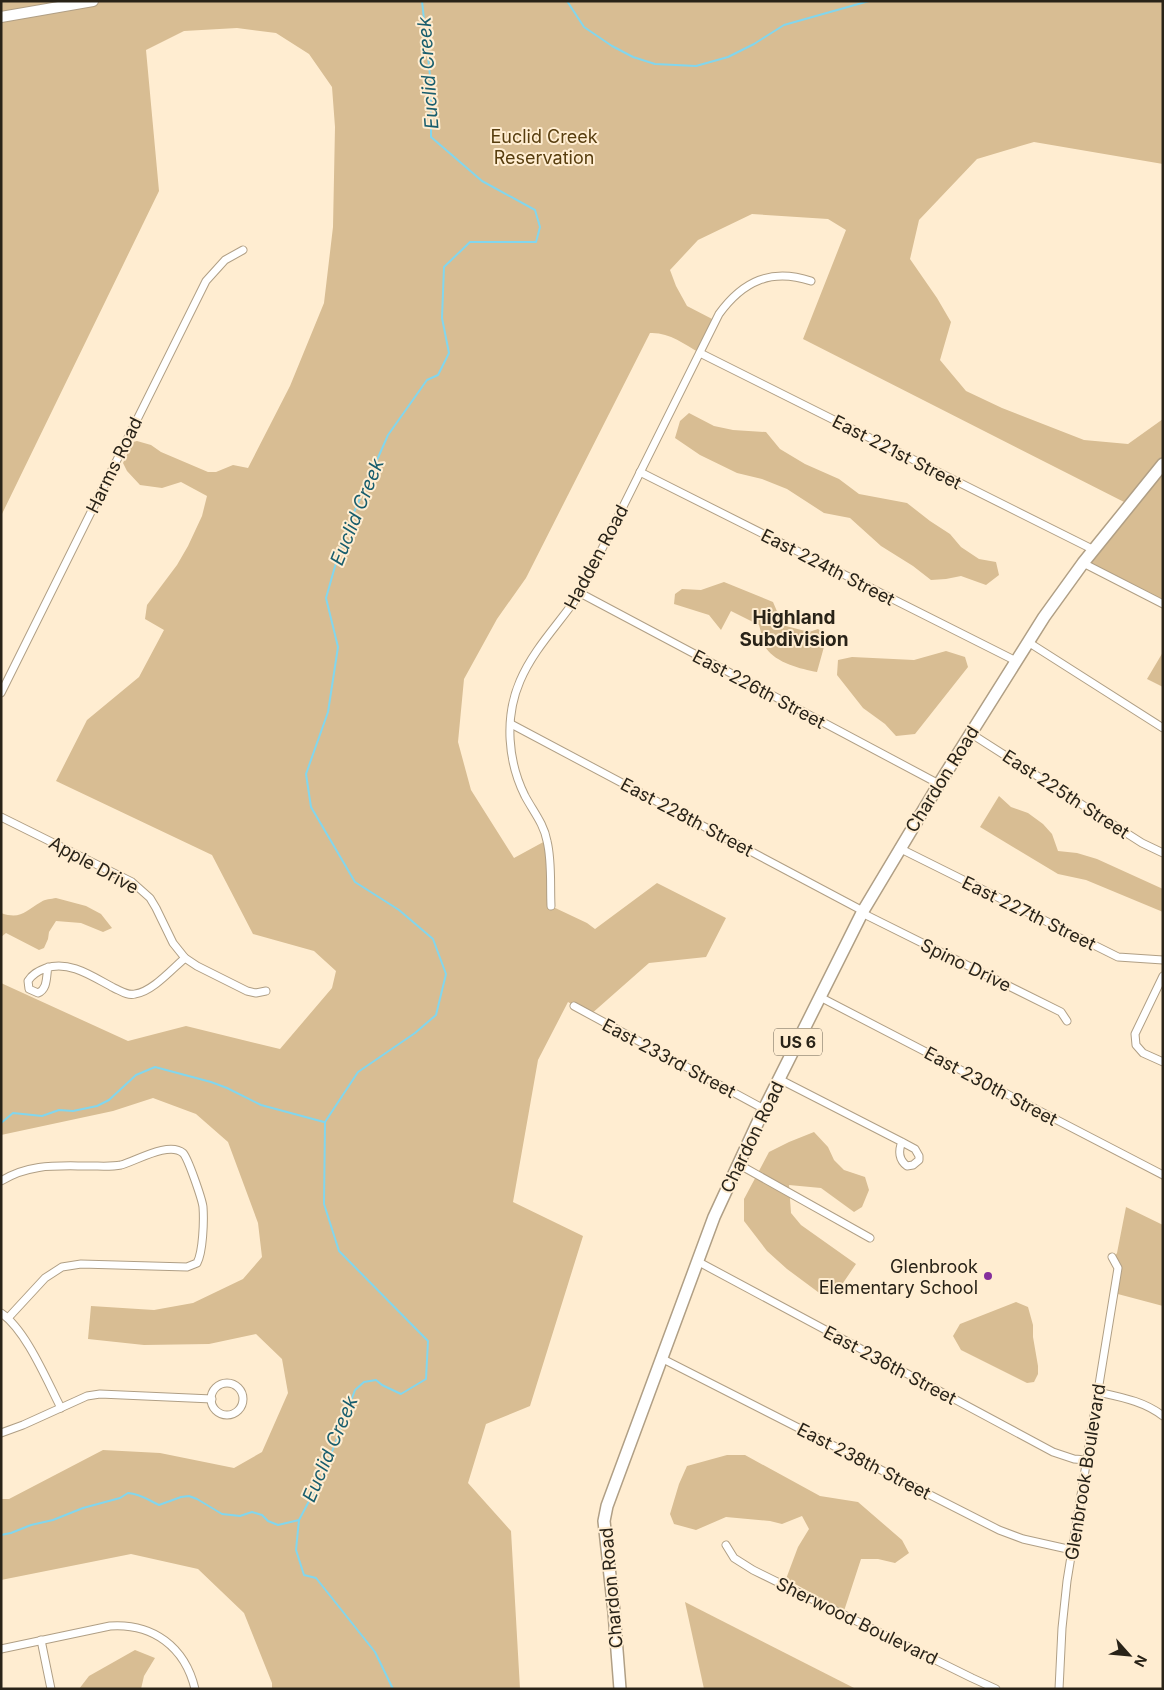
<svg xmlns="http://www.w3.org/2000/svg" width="1164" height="1690" font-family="Inter,sans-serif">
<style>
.green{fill:#d8bd93}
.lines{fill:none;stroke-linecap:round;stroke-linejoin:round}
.stream{stroke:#82d6ed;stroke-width:2}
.street-casing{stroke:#b09f85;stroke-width:9}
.secondary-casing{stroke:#b09f85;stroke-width:12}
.primary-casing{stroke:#b09f85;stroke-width:14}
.street{stroke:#fff;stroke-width:7}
.secondary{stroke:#fff;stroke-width:10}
.primary{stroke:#fff;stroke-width:11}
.poi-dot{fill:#852f9c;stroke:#ffedd1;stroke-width:2}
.labels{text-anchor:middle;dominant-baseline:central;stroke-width:4;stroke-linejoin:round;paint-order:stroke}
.shield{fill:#ffedd1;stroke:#696050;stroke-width:1}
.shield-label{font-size:16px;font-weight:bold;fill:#292318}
.park-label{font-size:18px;fill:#573d0e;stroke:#ffedd1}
.street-label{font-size:18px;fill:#292318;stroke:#ffedd1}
.poi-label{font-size:18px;fill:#292318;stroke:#ffedd1;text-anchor:end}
.water-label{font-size:19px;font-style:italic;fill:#185d6d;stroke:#ffedd1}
.neighbourhood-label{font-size:19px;font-weight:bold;fill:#292318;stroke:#ffedd1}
</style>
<rect width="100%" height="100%" fill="#ffedd1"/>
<g class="green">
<path d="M1 1H1163V164L1034 142 977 159 919 220 910 259 937 298 951 322 940 360 966 391 1002 408 1084 440 1128 444 1163 419V604L1083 563 1130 505 803 339 846 230 828 219 752 214 698 240 670 270 676 286 687 306 716 321 700 353C684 344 669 332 650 333L526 578 497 619 464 679 458 742 471 790 514 858 547 840 551 906 587 923 595 929 657 883 726 918 706 957 649 963 590 1015 568 1002 538 1060 513 1202 583 1236 530 1406 486 1424 468 1483 511 1531 520 1689H272V1683L244 1613 198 1569 131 1554 1 1580V1499H9L103 1450 160 1453 234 1468 262 1452 288 1393 282 1359 256 1334 209 1344 144 1345 88 1339 91 1306 154 1310 193 1303 243 1279 262 1257 258 1223 228 1142 196 1114 153 1098 113 1111 1 1135V983L128 1041 186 1026 280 1049 332 988 336 971 314 951 253 934 212 855 56 781 87 720 139 677 164 630 145 619 147 605 177 565 188 546 202 516 207 496 181 482 162 488 140 485 127 471 123 463 133 442 137 441 151 445 161 452 208 472H216L233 465 248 468 290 386 324 303 333 227 335 127 332 87 309 54 276 33 237 28 184 31 146 50 159 191 1 516Z"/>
<path d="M689 413 714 426 733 430 766 432 780 449 805 464 839 479 859 494 907 503 930 521 950 534 961 547 979 559 996 562 999 575 986 585 961 576 946 579 931 580 913 566 881 546 850 518 824 513 787 489 762 479 737 473 700 455 675 438 680 421Z"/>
<path d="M724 582 773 602 779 616 786 626 809 632 818 629 827 636 817 672C801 669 776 663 766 648 763 642 761 632 759 625L731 611 721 630 709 615 674 604 675 594 682 589 701 590Z"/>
<path d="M946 651 965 657 968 667 915 734 896 736 885 724 863 708 837 675 838 660 852 657 914 660Z"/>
<path d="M1163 652V687L1147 679Z"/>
<path d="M999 796 1011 807 1028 813 1043 824 1052 834 1058 851 1077 853 1097 859 1163 889V912L1086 880 1058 874 980 827Z"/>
<path d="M56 898 86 906 101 914 112 928 103 932 81 923 56 921 49 932 48 939 44 948 39 950 6 933 1 937V913C21 920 25 911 41 902 45 899 51 899 56 898Z"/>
<path d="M814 1132 828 1147 834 1160 844 1170 865 1177 869 1190 862 1207 854 1212 821 1188 789 1185 791 1213 801 1225 856 1264 843 1283 822 1295 787 1269 767 1251 744 1221V1199L769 1152 789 1142Z"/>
<path d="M1126 1207 1163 1225V1306L1114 1293 1118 1268 1113 1259 1117 1253Z"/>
<path d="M1016 1302 1028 1307 1033 1325V1337L1038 1366V1374L1034 1382 1027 1383 961 1350 953 1336 960 1324Z"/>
<path d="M727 1455H745L820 1496 858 1502 902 1540 909 1553 895 1563 878 1559H861L844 1611 786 1579 798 1547 809 1529 802 1516 782 1524 770 1521 726 1517 696 1530 674 1524 670 1514 679 1484 687 1466Z"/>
<path d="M685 1602 856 1689H704Z"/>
<path d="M135 1650 155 1658 144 1676 141 1689H79L89 1676Z"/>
</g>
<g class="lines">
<g class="stream">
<path d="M567 1 584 27 612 46 633 57 655 64 696 66 728 57 754 44 784 25 869 1"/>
<path d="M1 1123 13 1113 42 1116 59 1110 73 1111 97 1106 109 1100 136 1075 155 1067 211 1082 227 1088 261 1105 324 1122"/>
<path d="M1 1535 11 1533 31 1525 53 1520 83 1508 120 1498 128 1493C141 1494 148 1500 159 1505L181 1497 189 1496 197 1499 222 1514 240 1516 252 1512 262 1515 268 1521 278 1525 299 1520"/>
<path d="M393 1689 375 1652 316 1578 304 1575 296 1550 299 1520 324 1473 355 1390 364 1382 376 1380 382 1385 401 1394 426 1379 428 1341 339 1251 324 1204 325 1122 358 1072 415 1033 436 1015 446 974 433 939 399 910 355 882 311 807 306 774 328 712 338 647 326 598 344 535 388 435 427 380 438 375 449 353 442 318 444 267 470 242H536L540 227 535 210 482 181 431 137V85L422 1"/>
</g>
<g class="street-casing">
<g id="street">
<path d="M700 353 1094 550"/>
<path d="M640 472 1016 661"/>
<path d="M1083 563 1163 604"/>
<path d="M580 593 939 784"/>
<path d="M1028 642 1163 728"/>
<path d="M1 693 206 281 225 260 243 250"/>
<path d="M511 724 863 911"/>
<path d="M970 733 1142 843 1163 853"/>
<path d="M1 817 132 882 150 898 156 908 173 943 185 958 197 966 247 991 256 993 266 991"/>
<path d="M899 848 1118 957 1163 960"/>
<path d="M551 906C550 884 552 861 547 841 544 824 533 811 525 796 508 762 504 718 520 681 534 648 560 623 580 593L719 314C743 281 771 268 811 281"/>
<path d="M862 913 1061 1012 1067 1021"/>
<path d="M48 967C46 976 48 989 38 993L29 989 28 981C32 974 38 971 46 968 70 960 93 977 114 988 121 991 127 996 135 994 152 992 172 969 185 958"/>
<path d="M1163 976 1135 1034 1136 1045 1143 1053 1163 1062"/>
<path d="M820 997 1163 1175"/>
<path d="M574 1006 764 1109"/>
<path d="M779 1079 902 1142 915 1149 919 1156V1160L913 1165 907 1166C899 1160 898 1151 902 1142"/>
<path d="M738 1164 870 1238"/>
<path d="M1 1181C30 1163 58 1166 90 1166 100 1166 111 1167 121 1165 136 1161 169 1141 183 1153 188 1158 202 1199 203 1207 204 1221 203 1252 197 1263L187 1267 81 1264 62 1267 45 1278 8 1318"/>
<path d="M697 1261 1053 1452 1074 1459 1087 1460"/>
<path d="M1 1313C26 1330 47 1381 61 1408"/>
<path d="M661 1358 999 1530 1023 1539 1072 1550"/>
<circle cx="227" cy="1399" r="16"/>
<path d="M1098 1392C1120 1397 1144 1401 1163 1416"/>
<path d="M1 1433 23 1425 87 1396 100 1394 212 1399"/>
<path d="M726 1545 734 1558 753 1570 972 1678 996 1689"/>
<path d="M41 1640 51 1689"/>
<path d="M1 1649 110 1626C153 1623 185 1647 195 1689"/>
<path d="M1059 1689 1062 1628 1067 1581 1118 1268 1112 1257"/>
</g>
</g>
<g class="secondary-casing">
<path id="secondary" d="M1 17 93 1"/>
</g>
<g class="primary-casing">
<path id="primary" d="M620 1689 614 1612 604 1521 607 1506 714 1217 764 1109 863 911 939 784 1044 617 1083 563 1163 464"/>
</g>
<use href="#street" class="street"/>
<use href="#secondary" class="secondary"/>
<use href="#primary" class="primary"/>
</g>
<circle class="poi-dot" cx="988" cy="1276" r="5"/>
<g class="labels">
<rect class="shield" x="774" y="1028.5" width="48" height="27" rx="4"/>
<g class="shield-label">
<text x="798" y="1042">US 6</text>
</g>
<g class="park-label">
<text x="544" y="136">Euclid Creek<tspan x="544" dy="21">Reservation</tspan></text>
</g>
<g class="street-label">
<text transform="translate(897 452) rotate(27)">East 221st Street</text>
<text transform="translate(114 465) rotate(-64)">Harms Road</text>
<text transform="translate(596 557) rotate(-62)">Hadden Road</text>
<text transform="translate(828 567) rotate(27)">East 224th Street</text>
<text transform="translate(759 689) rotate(28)">East 226th Street</text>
<text transform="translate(942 779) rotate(-58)">Chardon Road</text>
<text transform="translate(1066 794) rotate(33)">East 225th Street</text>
<text transform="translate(687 817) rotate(28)">East 228th Street</text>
<text transform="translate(94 865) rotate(29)">Apple Drive</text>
<text transform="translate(1029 913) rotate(26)">East 227th Street</text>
<text transform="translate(966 965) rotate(26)">Spino Drive</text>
<text transform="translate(669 1058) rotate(28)">East 233rd Street</text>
<text transform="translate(991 1086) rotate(28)">East 230th Street</text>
<text transform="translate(752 1137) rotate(-64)">Chardon Road</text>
<text transform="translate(890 1365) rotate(28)">East 236th Street</text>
<text transform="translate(864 1461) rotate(27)">East 238th Street</text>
<text transform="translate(1085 1472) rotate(-81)">Glenbrook Boulevard</text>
<text transform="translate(611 1588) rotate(-95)">Chardon Road</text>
<text transform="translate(857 1621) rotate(26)">Sherwood Boulevard</text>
</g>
<g class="poi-label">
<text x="978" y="1266">Glenbrook<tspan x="978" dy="21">Elementary School</tspan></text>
</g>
<g class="water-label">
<text transform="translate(428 73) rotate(-94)">Euclid Creek</text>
<text transform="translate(357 512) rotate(-68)">Euclid Creek</text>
<text transform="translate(330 1449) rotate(-67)">Euclid Creek</text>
</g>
<g class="neighbourhood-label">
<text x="794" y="617">Highland<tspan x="794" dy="22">Subdivision</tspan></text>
</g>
</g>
<rect width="1164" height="1690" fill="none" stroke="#292318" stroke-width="5"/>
<g transform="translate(1129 1655) rotate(117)" stroke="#ffedd1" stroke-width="4" paint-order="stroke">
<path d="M0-4L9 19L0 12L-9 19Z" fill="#292318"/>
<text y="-8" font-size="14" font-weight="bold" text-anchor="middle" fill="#292318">N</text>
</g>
</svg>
